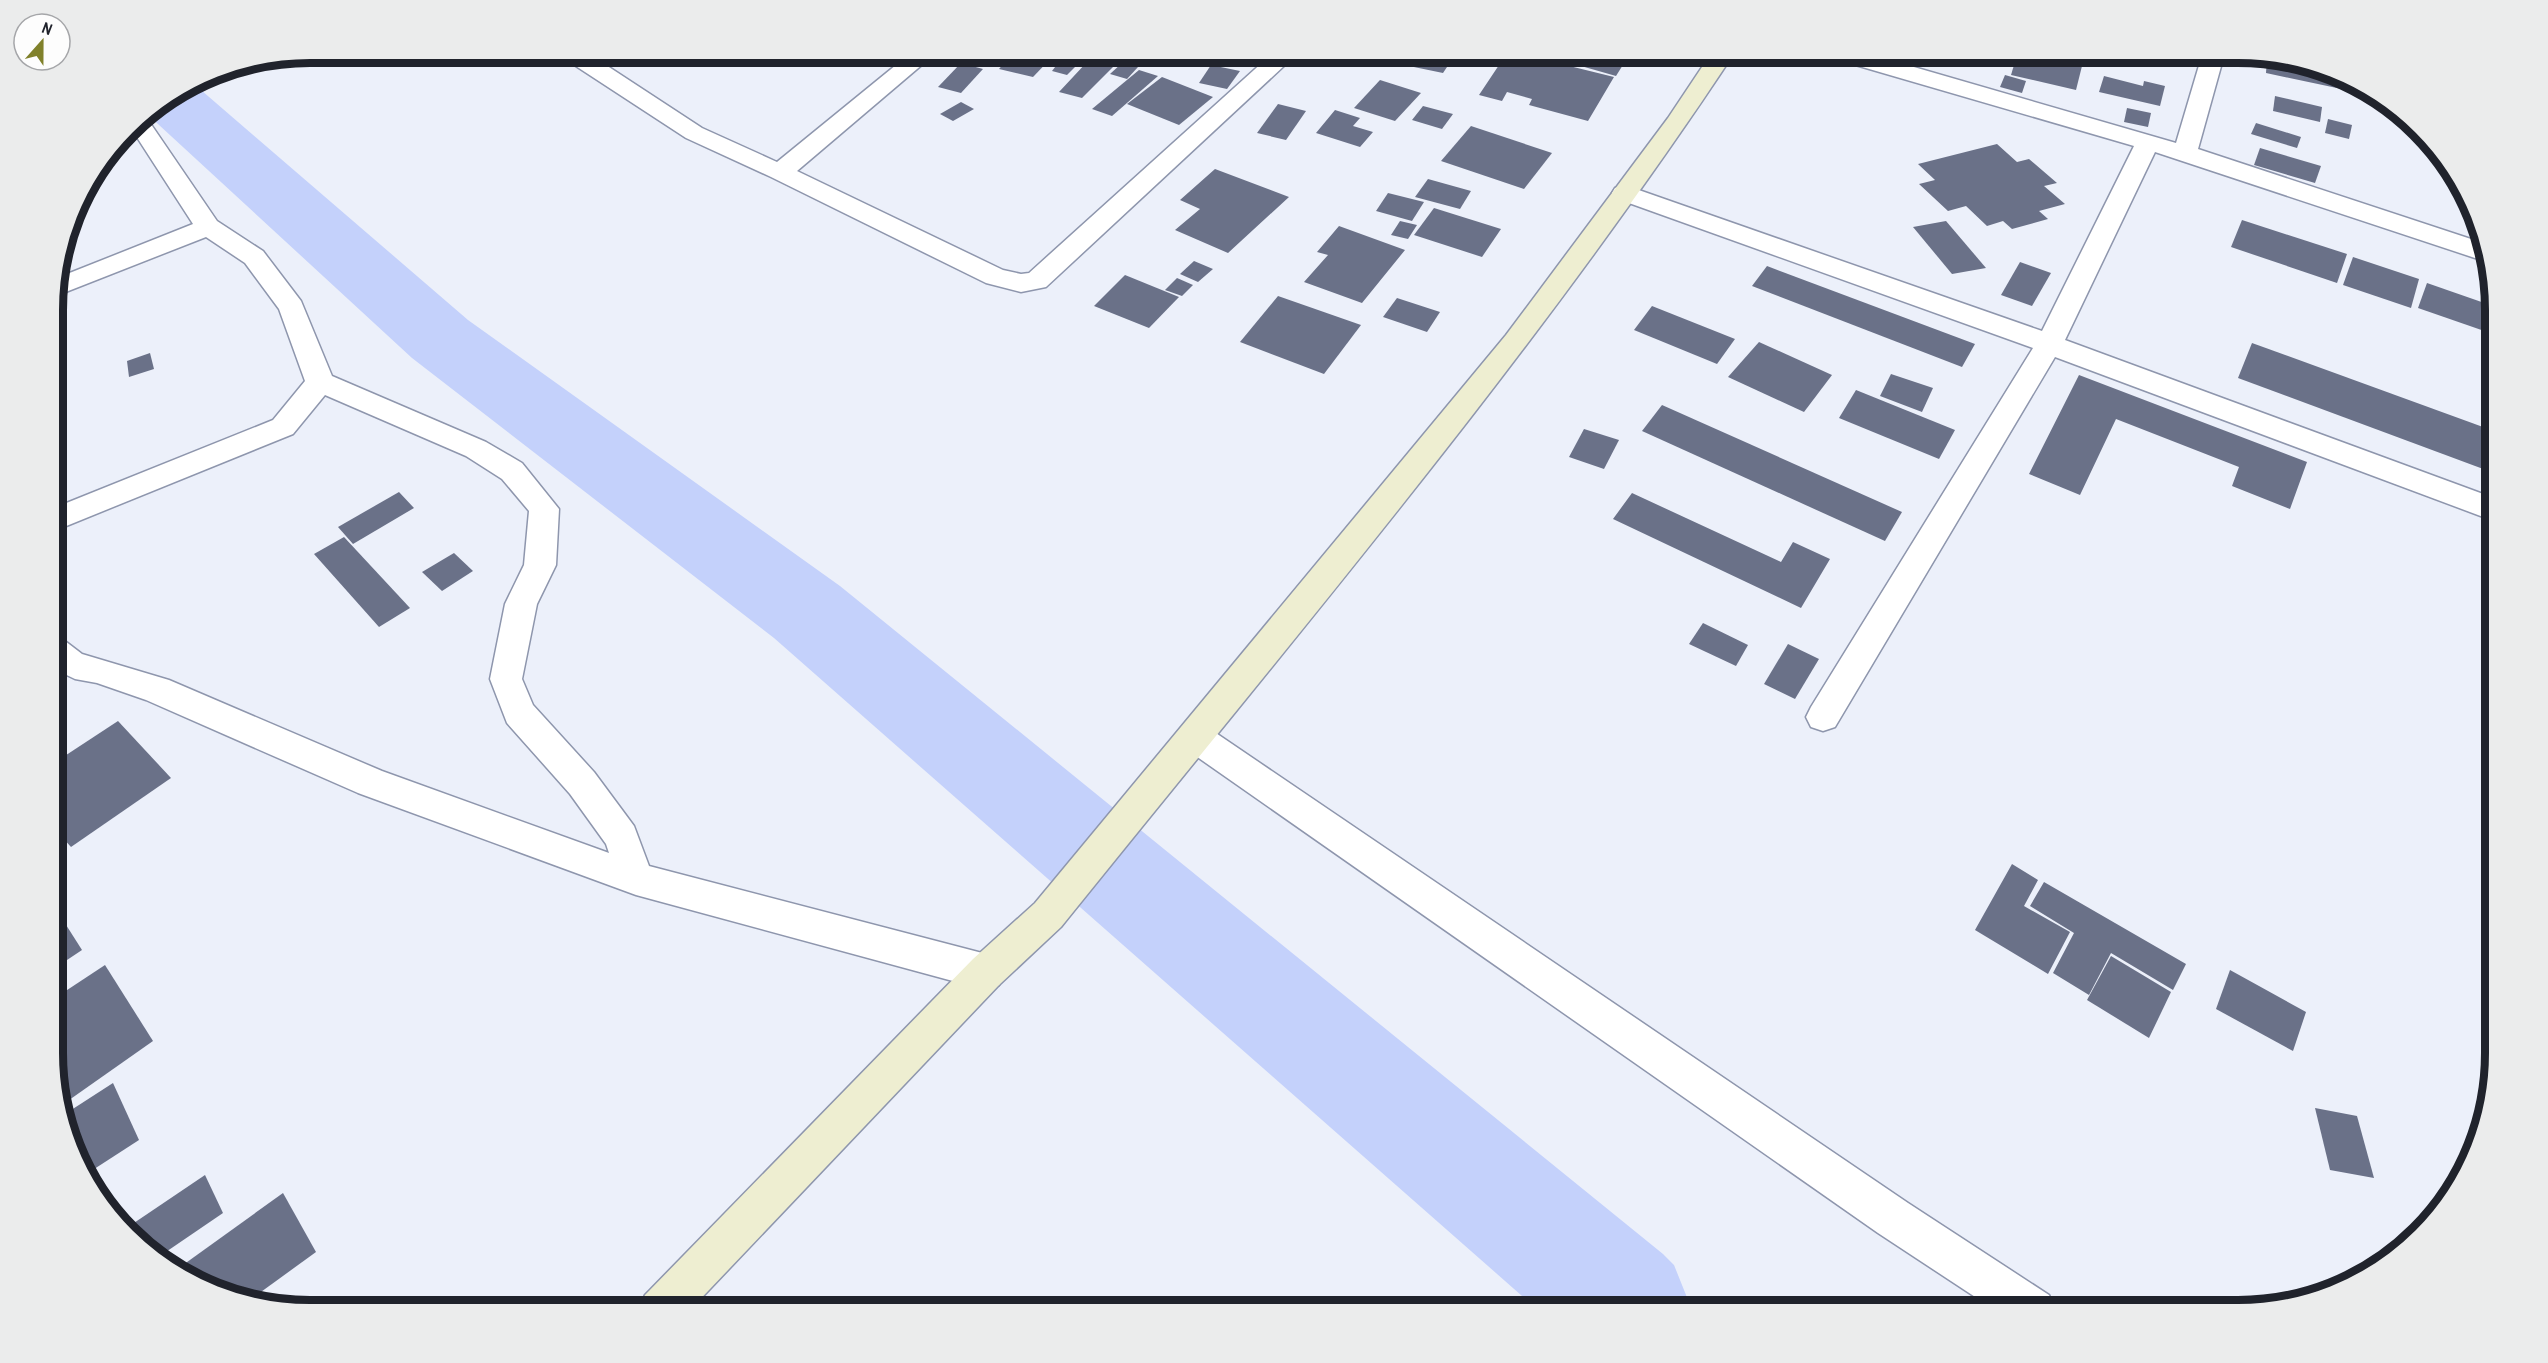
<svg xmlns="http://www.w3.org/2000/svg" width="2548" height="1363" font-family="'Archivo Narrow',sans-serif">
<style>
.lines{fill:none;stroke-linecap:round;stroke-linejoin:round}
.river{fill:#c4d1fb;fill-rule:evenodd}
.building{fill:#6a7188}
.street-casing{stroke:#8e96ad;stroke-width:3}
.secondary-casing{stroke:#8e96ad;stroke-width:3}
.street{fill:#fff;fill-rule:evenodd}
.secondary{fill:#eeeed1;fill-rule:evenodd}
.rim{fill:none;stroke:#20232c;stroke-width:8}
</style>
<rect width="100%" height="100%" fill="#ecf0fa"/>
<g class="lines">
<path class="river" d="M194 84 468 320 840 586 1663 1254 1674 1265 1692 1310H1538L774 638 412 358 146 113Z"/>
</g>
<g class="building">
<path d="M1014 52H1048L1055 54 1033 77 999 69Z"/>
<path d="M1067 52H1092L1094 53 1083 63 1063 57Z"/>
<path d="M1101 52H1143L1151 55 1140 65Z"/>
<path d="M1177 52H1217L1212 60Z"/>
<path d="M1463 52H1487L1483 60 1461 55Z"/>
<path d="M1499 52H1525L1538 56 1537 58 1614 77 1588 121 1529 105 1532 99 1507 92 1502 101 1479 95 1505 56 1498 54Z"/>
<path d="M1591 52H1631L1616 76 1581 66Z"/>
<path d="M2018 52H2044L2083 62 2076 90 2011 75Z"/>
<path d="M1099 56 1119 61 1082 98 1059 92 1087 62 1091 63Z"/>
<path d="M1416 56 1429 59 1431 56 1451 61 1443 73 1409 66Z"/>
<path d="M2267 59 2352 79 2351 91 2266 73Z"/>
<path d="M1059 62 1076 66 1067 75 1052 71Z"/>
<path d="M961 63 983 69 961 93 938 87Z"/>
<path d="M1122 63 1138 67 1127 79 1110 74Z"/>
<path d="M1211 65 1240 71 1227 89 1199 83Z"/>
<path d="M1139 70 1158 76 1112 116 1092 109Z"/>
<path d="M2005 75 2026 81 2022 93 2000 87Z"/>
<path d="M2104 76 2143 86 2144 81 2165 86 2160 106 2099 92Z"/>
<path d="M1162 77 1213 97 1179 125 1127 104Z"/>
<path d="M1380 80 1421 93 1395 121 1354 108Z"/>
<path d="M2275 96 2322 107 2320 122 2273 111Z"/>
<path d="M961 102 974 109 953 121 940 114Z"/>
<path d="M1278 104 1306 111 1286 140 1257 133Z"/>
<path d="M1423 106 1453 114 1442 129 1412 120Z"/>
<path d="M2127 108 2151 113 2148 127 2124 122Z"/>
<path d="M1335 110 1360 118 1353 126 1373 132 1360 147 1316 133Z"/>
<path d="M2328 119 2352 125 2349 139 2325 133Z"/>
<path d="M2256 123 2301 137 2297 148 2251 134Z"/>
<path d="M1471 126 1552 153 1524 189 1441 161Z"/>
<path d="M1997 144 2017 162 2029 159 2057 183 2044 186 2065 204 2039 211 2048 219 2012 229 2003 221 1987 226 1966 206 1948 211 1919 184 1935 180 1918 164Z"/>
<path d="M2260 148 2321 166 2315 183 2254 165Z"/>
<path d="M1215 169 1289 197 1228 253 1175 230 1200 209 1180 200Z"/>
<path d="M1428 179 1471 191 1460 209 1415 197Z"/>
<path d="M1388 193 1424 202 1412 221 1376 211Z"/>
<path d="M1434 208 1501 229 1482 257 1414 235Z"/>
<path d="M2242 220 2347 254 2337 283 2231 247Z"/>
<path d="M1400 221 1417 225 1408 239 1391 235Z"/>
<path d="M1946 221 1986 268 1952 274 1913 227Z"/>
<path d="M1339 226 1405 250 1362 303 1304 282 1328 255 1317 252Z"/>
<path d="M2353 257 2419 279 2411 308 2343 285Z"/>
<path d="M1194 261 1213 269 1198 282 1180 274Z"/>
<path d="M2020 262 2051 273 2032 306 2001 295Z"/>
<path d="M1767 266 1975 344 1962 367 1752 286Z"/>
<path d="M1125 275 1179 297 1149 328 1094 306Z"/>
<path d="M1177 278 1193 285 1182 296 1165 290Z"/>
<path d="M2427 283 2493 306V334L2418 308Z"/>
<path d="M1278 296 1361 325 1324 374 1240 342Z"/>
<path d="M1397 298 1440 312 1427 332 1383 317Z"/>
<path d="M1652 306 1735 339 1717 364 1634 330Z"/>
<path d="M1759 342 1832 375 1804 412 1728 377Z"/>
<path d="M2252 343 2494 431V473L2238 378Z"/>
<path d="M150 353 154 369 129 377 127 361Z"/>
<path d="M1891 374 1933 388 1922 412 1880 396Z"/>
<path d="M2079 375 2307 462 2290 509 2232 486 2239 467 2116 419 2080 495 2029 474Z"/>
<path d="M1856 390 1955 430 1939 459 1839 418Z"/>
<path d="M1662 405 1902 512 1885 541 1642 431Z"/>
<path d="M1584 429 1619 440 1604 469 1569 457Z"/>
<path d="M399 492 414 508 353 544 338 527Z"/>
<path d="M1632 493 1781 562 1793 542 1830 559 1801 608 1613 519Z"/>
<path d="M344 537 410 608 379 627 314 554Z"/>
<path d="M454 553 473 571 442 591 422 572Z"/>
<path d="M1703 623 1748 645 1736 666 1689 644Z"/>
<path d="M1788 644 1819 659 1795 699 1764 684Z"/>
<path d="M118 721 171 778 71 847 54 828V763Z"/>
<path d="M2012 864 2038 880 2024 906 2070 932 2048 974 1975 930Z"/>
<path d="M2044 882 2186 964 2173 990 2111 953 2089 995 2053 973 2074 933 2030 906Z"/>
<path d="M54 906 82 950 55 968Z"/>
<path d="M2111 956 2171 992 2149 1038 2087 1000Z"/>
<path d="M105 965 153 1041 62 1105 55 1087V998Z"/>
<path d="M2230 970 2306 1012 2293 1051 2216 1009Z"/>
<path d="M113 1083 139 1140 88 1173 65 1114Z"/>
<path d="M2315 1108 2357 1116 2374 1178 2330 1170Z"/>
<path d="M205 1175 223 1213 157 1258 141 1247 125 1229Z"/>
<path d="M283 1193 316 1252 254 1297 196 1284 176 1270Z"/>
<path d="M325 1297 334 1310H309Z"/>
</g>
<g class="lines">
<g class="street-casing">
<g id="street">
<path d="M559 52H586L702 128 777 162 912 52H937L797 171 1003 270 1021 274 1029 273 1274 52H1299L1046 287 1021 292 986 283 771 177 686 138 562 57Z"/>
<path d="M1825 52H1862L2176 143 2203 52H2225L2198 149 2480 242 2487 260 2475 258 2155 152 2065 340 2494 498V521L2055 357 1835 727 1823 731 1811 727 1806 717 1811 707 2033 348 1615 198 1612 193 1615 188 1624 185 1633 188 2042 331 2134 146 1828 57Z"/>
<path d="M144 114 217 221 263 251 301 301 332 376 486 442 522 463 559 509 556 565 537 604 522 679 533 705 594 772 634 826 649 866 986 954 999 959 1005 972 999 985 986 990 636 895 358 793 146 700 97 683 75 679 54 669V637L65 641 82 654 169 680 382 771 609 853 606 844 570 794 507 723 490 679 505 604 524 565 529 511 502 479 466 456 325 395 293 434 54 531V508L273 420 305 381 279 309 245 263 206 237 53 297 57 278 193 224 131 128Z"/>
<path d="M1195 723 1207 727 1908 1203 2049 1295 2056 1310H1995L1878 1233 1183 747 1178 737 1183 727Z"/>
</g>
</g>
<g class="secondary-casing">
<path id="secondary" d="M1712 52H1735C1532 359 1291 641 1061 927L999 985 690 1310H638L645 1295 973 959 1035 903 1506 335 1668 118Z"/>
</g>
<use href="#street" class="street"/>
<use href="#secondary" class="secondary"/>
</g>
<path d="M0 0H2548V1363H0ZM310 63H2238A247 247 0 0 1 2485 310V1053A247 247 0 0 1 2238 1300H310A247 247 0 0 1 63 1053V310A247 247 0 0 1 310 63Z" fill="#ebecec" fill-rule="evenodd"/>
<path class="rim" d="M310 63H2238A247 247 0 0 1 2485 310V1053A247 247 0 0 1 2238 1300H310A247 247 0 0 1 63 1053V310A247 247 0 0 1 310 63Z"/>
<g transform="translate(42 42) rotate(21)"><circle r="28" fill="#fdfdfd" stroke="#a5a6a9" stroke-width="1.5"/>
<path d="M0-4.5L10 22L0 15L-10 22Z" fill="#80812b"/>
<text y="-9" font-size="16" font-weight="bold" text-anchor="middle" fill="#20232c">N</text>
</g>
</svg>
